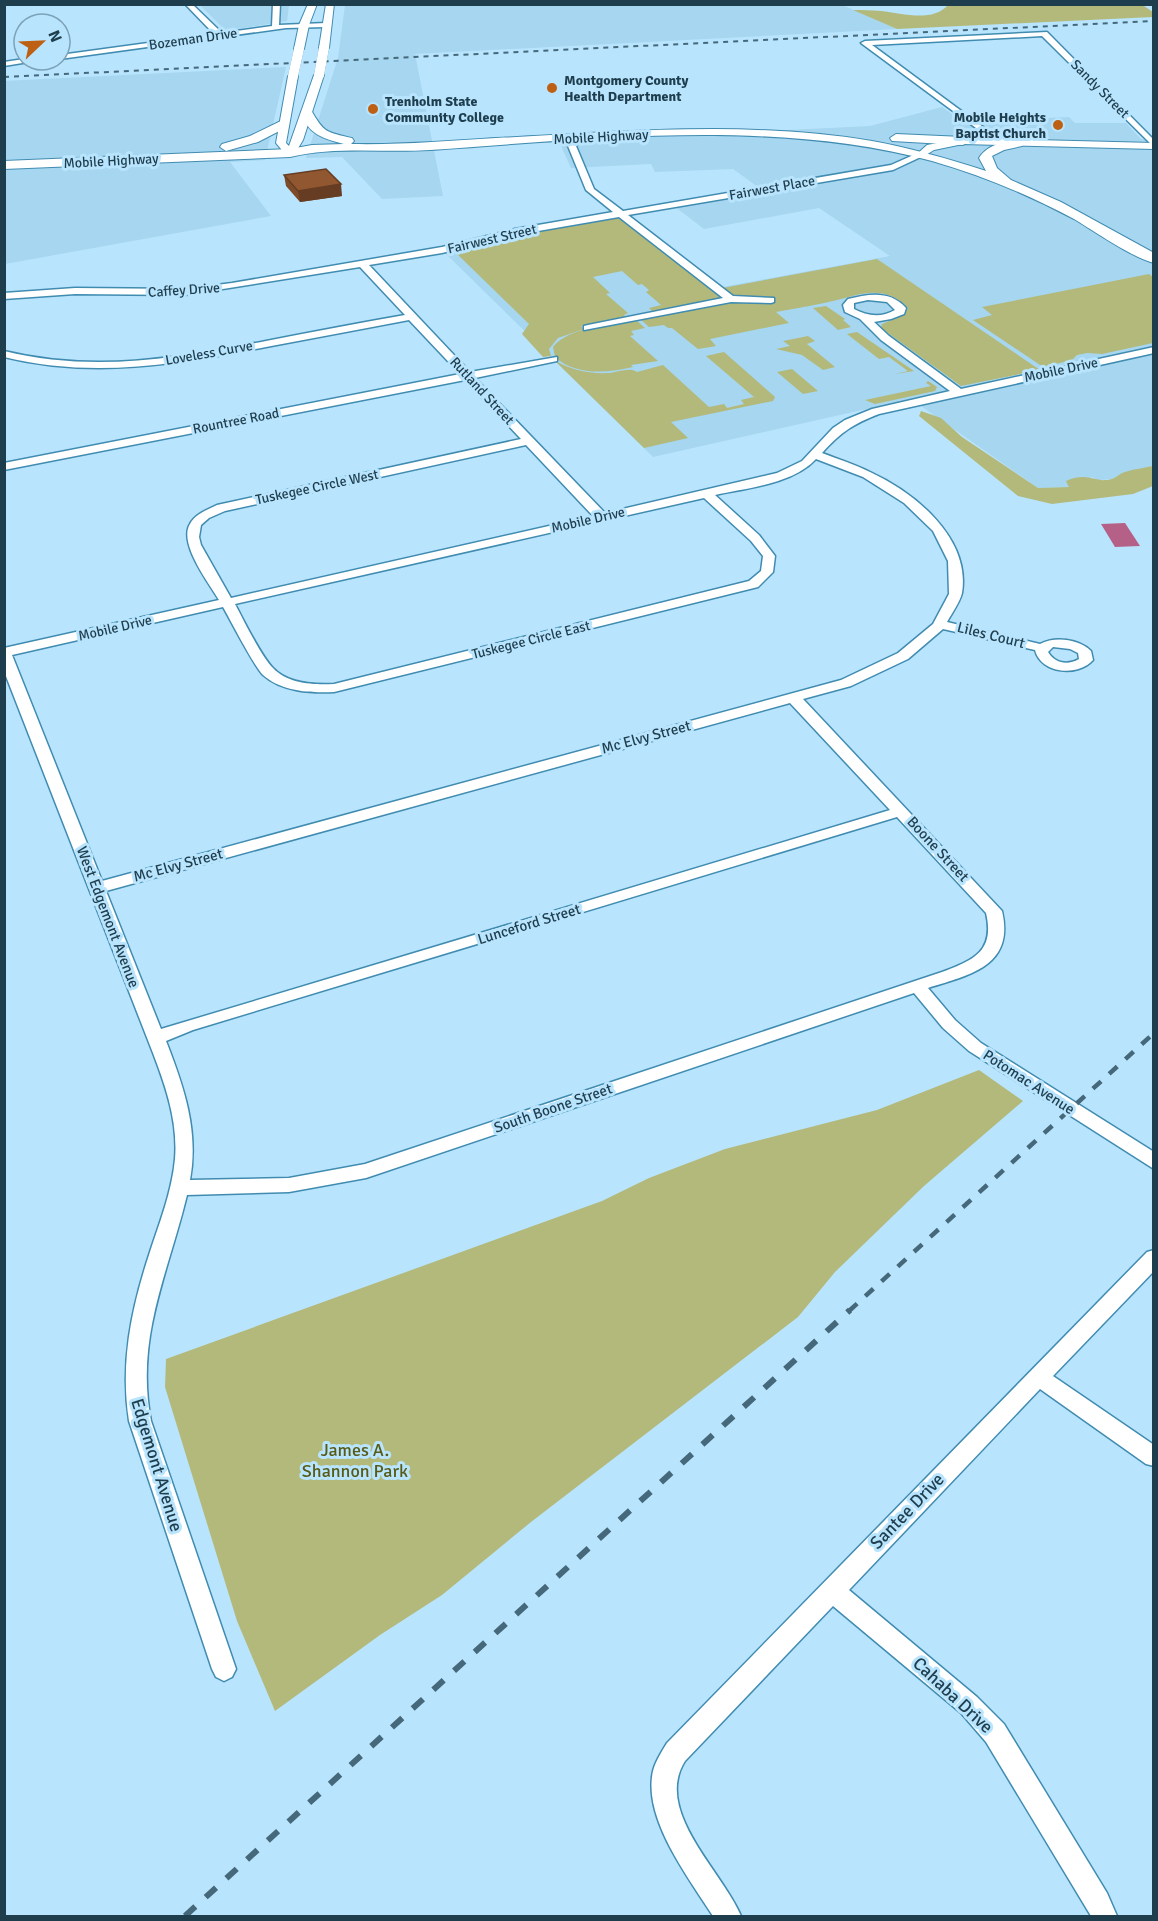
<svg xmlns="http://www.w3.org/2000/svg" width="1158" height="1921" font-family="Signika,sans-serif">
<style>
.built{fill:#a6d6f0}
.green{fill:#b3b97a}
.water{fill:#b56087}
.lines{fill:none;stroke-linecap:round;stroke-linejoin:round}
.minor-casing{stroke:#408cb1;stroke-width:3}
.tertiary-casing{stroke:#408cb1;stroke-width:2}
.secondary-casing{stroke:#408cb1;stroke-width:2}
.minor{fill:#fff;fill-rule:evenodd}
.tertiary{fill:#fff;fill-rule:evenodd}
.secondary{fill:#fff;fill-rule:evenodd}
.rail-far2{stroke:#45687a;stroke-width:2;stroke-dasharray:5 5;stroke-linecap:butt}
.rail-far1{stroke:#45687a;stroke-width:4.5;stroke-dasharray:11 11;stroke-linecap:butt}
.rail{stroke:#45687a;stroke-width:6;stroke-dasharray:14 14;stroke-linecap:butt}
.tertiary-bridge-casing{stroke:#408cb1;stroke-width:10;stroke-linecap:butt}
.tertiary-bridge{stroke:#fff;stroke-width:10}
.wall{fill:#7d4b2a}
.shaded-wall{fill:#663d22}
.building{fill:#915731;stroke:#663d22;stroke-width:1.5}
.poi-dot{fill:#be6013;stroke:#b9e4fd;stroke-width:2}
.labels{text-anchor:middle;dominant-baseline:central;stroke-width:6;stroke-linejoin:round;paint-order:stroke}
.far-street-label{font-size:14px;fill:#1e3e4e;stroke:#b9e4fd}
.far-poi-label{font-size:14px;font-weight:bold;fill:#1e3e4e;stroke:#b9e4fd;text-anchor:start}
.street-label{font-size:15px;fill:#1e3e4e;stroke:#b9e4fd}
.near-park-label{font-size:18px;fill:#575b15;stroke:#b9e4fd}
.near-street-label{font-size:18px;fill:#1e3e4e;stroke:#b9e4fd}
</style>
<rect width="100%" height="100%" fill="#b9e4fd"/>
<g class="built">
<path d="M840 4 897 29 415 54 443 196 382 199 342 157 306 158 338 58 345 5Z"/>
<path d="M200 5H289L287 21 226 31Z"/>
<path d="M286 67 265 160 230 162 271 216 5 264 4 81Z"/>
<path d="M942 107 963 122 1040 112 1047 118 1069 117 1075 123H1126L1141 139 1153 140V466L1122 473 1113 479 1098 480 1092 477 1070 487 1038 488 911 399 653 457 442 250 621 214 717 288 890 256 819 208 704 229 670 203 758 187 733 169 655 172 651 164 571 168 556 135 768 131 870 126Z"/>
</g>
<g class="green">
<path d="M1141 4 1153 12V17L897 29 853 10C862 10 872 10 881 11 902 13 932 23 948 5Z"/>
<path d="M613 217 619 218 712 290 877 259 1040 370 961 386 881 328 882 324 904 315 908 308C885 285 864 293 837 300 817 305 796 308 776 312L789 323 710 339 716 346 698 349 672 328H668L664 325 649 327 637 316 654 313 649 308 661 305 646 292 649 290 642 284 638 285 622 271 593 277 610 293 606 294 628 313 624 315 627 318 581 326 584 329 558 338 549 349 551 356 543 357 522 334 529 324 455 252 532 233Z"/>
<path d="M1149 274 1153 277V343L1102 354 1087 353 1077 355 1072 360 1043 367 973 320 992 315 982 307Z"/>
<path d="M826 306 845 319 843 320 851 327 838 330 813 308Z"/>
<path d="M636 320 645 328 631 331 634 335 630 336 658 361 631 365 633 367C607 373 576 376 555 357L553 347C570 326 610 326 636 320Z"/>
<path d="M857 332 914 371 895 374 908 371 889 357 879 359 847 334Z"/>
<path d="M808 336 815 341 807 344 835 367 823 370 802 355 776 349 790 346 783 341Z"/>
<path d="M724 352 775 397 773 401 671 422 688 438 644 448 553 359C569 370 589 374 609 373 618 372 630 367 637 372L663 365 709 407 724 404 727 408 744 404 741 400 754 397 706 356Z"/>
<path d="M792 369 818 391 803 394 777 372Z"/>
<path d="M928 381 937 387 935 391 875 404 865 400 931 386 926 383Z"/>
<path d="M921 411 941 418 962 437 1038 488 1069 487 1066 481C1090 471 1094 484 1112 479 1117 477 1120 473 1125 472 1134 469 1144 468 1153 466V486L1133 494 1052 504 1018 496 919 416Z"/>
<path d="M979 1070 1023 1101 924 1186 835 1272 798 1317 531 1522 442 1595 380 1635 275 1711 237 1621 165 1387 166 1359 602 1201 649 1178 725 1149 877 1110Z"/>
</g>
<path class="water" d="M1125 523 1140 546 1115 547 1101 524Z"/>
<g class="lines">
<g class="minor-casing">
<g id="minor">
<path d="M185 4H192L222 33 272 26 273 4H280L279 25 326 23 330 25 326 27 286 28 60 59V55L214 34Z"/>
<path d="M1047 32 1154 140V147L1042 36 872 45 1002 141V145H999L861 43 865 41Z"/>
<path d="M24 59 41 60 4 66V62Z"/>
<path d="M577 136 584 138 576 146 594 189 623 211 891 165 918 153 925 155 893 170 628 215 733 296 774 298V302L771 303 731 302 584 330V326L588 325 723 298 619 217 515 235 442 253 369 265 470 372 557 357V361L475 378 605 513 777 473 802 461 833 428 845 420 872 409 950 391 881 340 860 319 845 312 843 305 848 299C869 294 890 290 906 308L904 314 891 319 874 322 889 336 961 389 1154 347V353L879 414C853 424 841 432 822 453 838 459 854 464 870 472 914 492 971 538 962 593 960 602 952 613 947 622L1040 644C1055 636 1079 639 1091 651L1093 660C1078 677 1041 674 1035 650L943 629 908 659 851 686 803 699 1002 911C1015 966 970 975 928 988L955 1020 981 1043 1154 1152V1169L969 1051 943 1028 914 993 366 1178 289 1192 187 1195C168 1274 135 1337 151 1421L236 1669 232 1677 224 1681 216 1677 212 1669 129 1421C120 1364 131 1310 149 1255 159 1224 172 1192 175 1159 178 1122 166 1087 153 1053L4 671V648L219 600C209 583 178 543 190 524 195 514 207 510 217 505L521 439 465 380 4 470V463L460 374 409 320C362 329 314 338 266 347 177 364 94 379 4 357V351C94 373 177 358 266 341 312 332 358 323 405 315L360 267 185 295 75 294 4 299V293L75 288 185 289 232 283 442 247 515 229 613 212 586 190 568 146ZM868 300 887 302 895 310C881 318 867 316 854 309V303ZM526 445 593 516 231 598 201 545 199 537 201 525 209 518 225 511ZM816 459 863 477 904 503 933 531 948 561 949 594 933 624 898 653 841 680 102 881 12 655 223 607C231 621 254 666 263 675 282 692 311 693 334 692L758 587 773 572 775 556 759 535 715 495C747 488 793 484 816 459ZM704 498 751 541 763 556 761 571 749 581 334 684C314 685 288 684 273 668 261 656 244 621 235 604ZM1053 647 1070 649 1078 653 1079 659C1067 666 1055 663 1048 652ZM790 703 890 810 161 1029 106 891ZM897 817 986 913C995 951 974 960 942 972L365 1164 289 1178 190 1180C199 1131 184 1087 166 1041L193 1030Z"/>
<path d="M1154 1250V1271L1053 1376 1154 1445V1466L1146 1464 1040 1389 849 1590 977 1697 1004 1724 1107 1893 1117 1916H1091L986 1742 961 1713 833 1606 685 1761C653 1811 723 1872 741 1916H713C690 1880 646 1823 652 1777 653 1765 661 1753 667 1743L1147 1252Z"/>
</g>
</g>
<g class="tertiary-casing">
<g id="tertiary">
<path d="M308 4H317L309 25 304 49 299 52 294 49 299 25Z"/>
<path d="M326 4H334L329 48 324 51 319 48Z"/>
<path d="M319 72 324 75 303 140 294 155H286L276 143 288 76 293 73 298 76 286 143 289 146 314 75Z"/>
<path d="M963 138 1154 143V149L963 144 934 150 921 158 916 155 927 145Z"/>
</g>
</g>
<g class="secondary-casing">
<g id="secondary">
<path d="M307 109 311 110C324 133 326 132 352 138L354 141 351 144C400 145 447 141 496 138 621 132 748 120 872 141 911 148 949 159 986 171L979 158C988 144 1002 143 1018 139L1024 143 1022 146 1004 150 992 156 997 168 1011 180 1061 202 1154 253V263C1133 258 1094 231 1074 219 1029 195 981 175 932 161 773 118 592 139 430 150 384 153 336 146 290 157L4 169V161L290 149 312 145 344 144C324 139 307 134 301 112Z"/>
<path d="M285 119 289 120V126L258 142 226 151 220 147 222 144 250 136Z"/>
<path d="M896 134 963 137 969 141 963 145 892 141 890 138Z"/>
</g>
</g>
<use href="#minor" class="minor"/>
<use href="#tertiary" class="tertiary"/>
<use href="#secondary" class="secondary"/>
<path class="rail-far2" d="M4 77 1154 21"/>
<path class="rail-far1" d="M849 1311 1154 1033"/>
<path class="rail" d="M185 1916 850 1310"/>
<g class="tertiary-bridge-casing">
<g id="tertiary-bridge">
<path d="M319 75 324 48"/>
<path d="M293 76 299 49"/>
</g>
</g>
<use href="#tertiary-bridge" class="tertiary-bridge"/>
</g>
<path class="wall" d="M284 175 342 196 300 202 286 186Z"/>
<path class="shaded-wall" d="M341 184 342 196 300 202 298 191Z"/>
<path class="building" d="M326 169 341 184 298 191 284 175Z"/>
<g class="poi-dot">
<circle cx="552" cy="88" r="6"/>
<circle cx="373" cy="109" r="6"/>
<circle cx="1058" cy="125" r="6"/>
</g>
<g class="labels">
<g class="far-street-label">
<text transform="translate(193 39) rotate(-8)">Bozeman Drive</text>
<text transform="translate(1100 89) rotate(45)">Sandy Street</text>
<text transform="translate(601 137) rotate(-3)">Mobile Highway</text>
<text transform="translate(111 161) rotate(-3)">Mobile Highway</text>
<text transform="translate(772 188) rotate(-10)">Fairwest Place</text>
<text transform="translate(492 239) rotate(-13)">Fairwest Street</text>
<text transform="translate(184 290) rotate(-4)">Caffey Drive</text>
<text transform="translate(209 353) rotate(-10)">Loveless Curve</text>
<text transform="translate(1061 370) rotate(-12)">Mobile Drive</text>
<text transform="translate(482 391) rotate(47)">Rutland Street</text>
<text transform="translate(236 421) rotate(-11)">Rountree Road</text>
<text transform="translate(317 487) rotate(-12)">Tuskegee Circle West</text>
<text transform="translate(588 520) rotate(-13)">Mobile Drive</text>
<text transform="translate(115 628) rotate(-13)">Mobile Drive</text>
<text transform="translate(531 640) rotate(-14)">Tuskegee Circle East</text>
</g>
<g class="far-poi-label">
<text x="564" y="80">Montgomery County<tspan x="564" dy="16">Health Department</tspan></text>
<text x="385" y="101">Trenholm State<tspan x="385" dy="16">Community College</tspan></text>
<text x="1046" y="117" text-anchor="end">Mobile Heights<tspan x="1046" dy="16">Baptist Church</tspan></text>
</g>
<g class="street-label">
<text transform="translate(991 635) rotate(14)">Liles Court</text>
<text transform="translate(646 737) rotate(-15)">Mc Elvy Street</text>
<text transform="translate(938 849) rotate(47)">Boone Street</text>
<text transform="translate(178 865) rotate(-15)">Mc Elvy Street</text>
<text transform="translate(108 917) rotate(69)">West Edgemont Avenue</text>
<text transform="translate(529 924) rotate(-17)">Lunceford Street</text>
<text transform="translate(1029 1082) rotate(33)">Potomac Avenue</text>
<text transform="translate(553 1108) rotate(-19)">South Boone Street</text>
</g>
<g class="near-park-label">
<text x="355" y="1450">James A.<tspan x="355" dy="21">Shannon Park</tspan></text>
</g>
<g class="near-street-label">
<text transform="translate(157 1465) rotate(73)">Edgemont Avenue</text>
<text transform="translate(907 1511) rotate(-46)">Santee Drive</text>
<text transform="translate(953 1695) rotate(43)">Cahaba Drive</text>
</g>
</g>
<rect width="1158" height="1921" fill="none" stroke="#1e3e4e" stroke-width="12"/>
<g transform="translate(42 42) rotate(67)"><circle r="28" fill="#b9e4fd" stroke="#7ba2b7" stroke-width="1.5"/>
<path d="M0-4.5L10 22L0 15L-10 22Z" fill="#be6013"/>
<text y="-9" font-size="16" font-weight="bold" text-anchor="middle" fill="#1e3e4e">N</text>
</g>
</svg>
